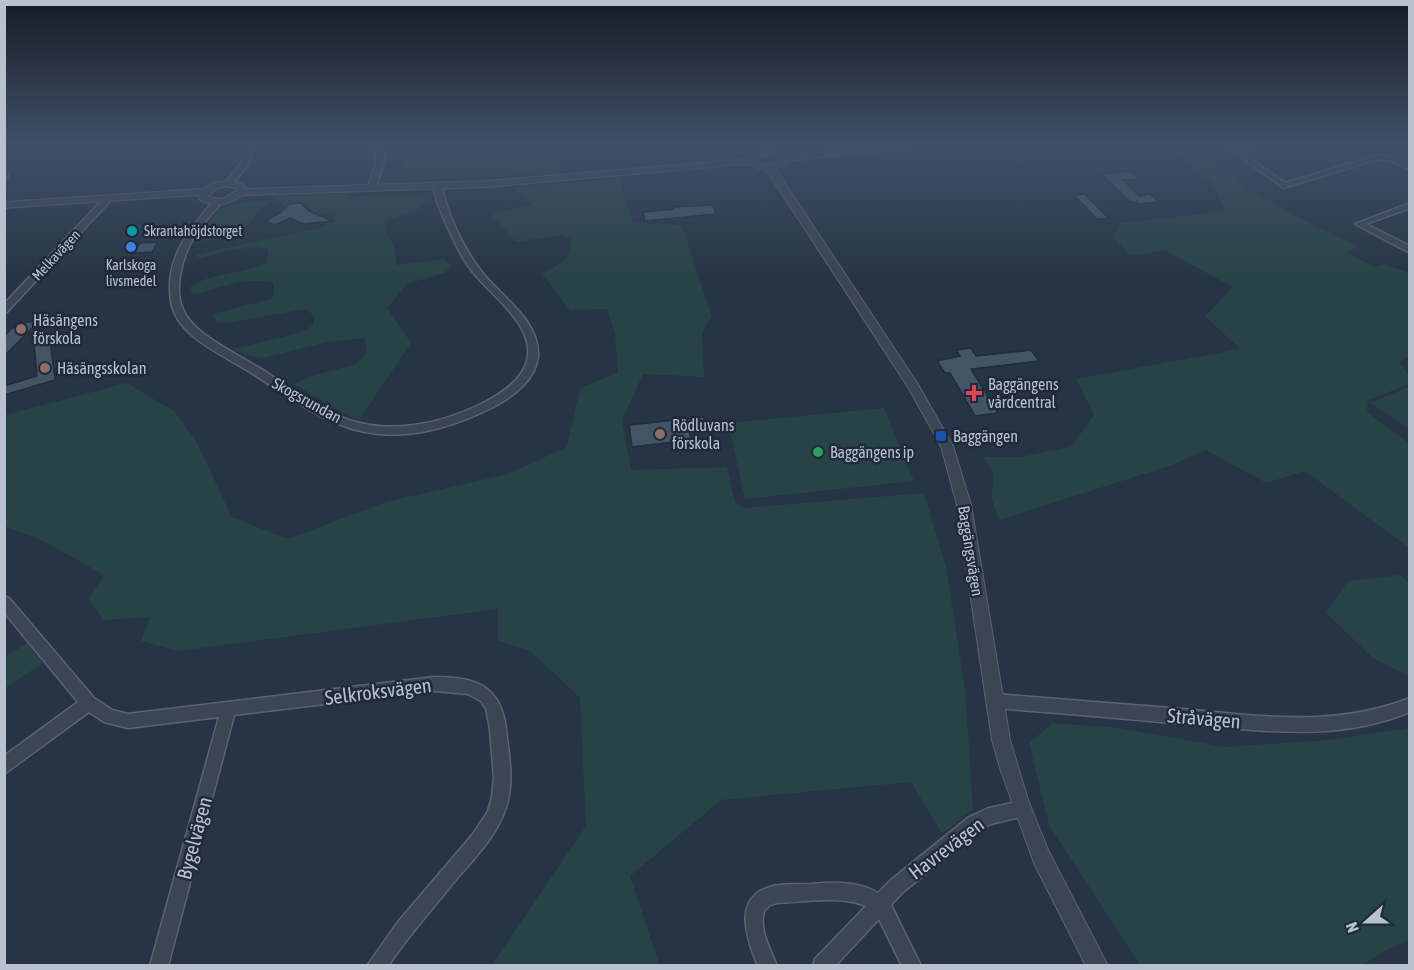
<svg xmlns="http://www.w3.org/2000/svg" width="1414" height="970" font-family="'Asap Condensed',sans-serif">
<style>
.green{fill:#284346}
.building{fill:#445467;stroke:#212c3c;stroke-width:1.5}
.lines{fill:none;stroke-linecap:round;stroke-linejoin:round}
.minor-casing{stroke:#596372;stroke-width:3}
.tertiary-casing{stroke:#596372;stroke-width:2}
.minor{fill:#3a4654;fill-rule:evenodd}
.tertiary{fill:#3a4654;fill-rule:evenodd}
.culture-dot{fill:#0f9aa8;stroke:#1f2a3a;stroke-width:2}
.shop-dot{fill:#3f7fe0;stroke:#1f2a3a;stroke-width:2}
.education-dot{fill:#8d6e63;stroke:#1f2a3a;stroke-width:2}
.health-dot{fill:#e0444e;stroke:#1f2a3a;stroke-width:2}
.transit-dot{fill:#1a4fb4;stroke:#1f2a3a;stroke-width:2}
.leisure-dot{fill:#2e9e5b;stroke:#1f2a3a;stroke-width:2}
.labels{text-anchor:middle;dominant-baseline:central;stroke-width:5;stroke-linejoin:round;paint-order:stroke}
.far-poi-label{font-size:14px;fill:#b8c1ce;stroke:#1f2a3a;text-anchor:start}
.far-street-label{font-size:14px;fill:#b8c1ce;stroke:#1f2a3a}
.poi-label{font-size:16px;fill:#b8c1ce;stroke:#1f2a3a;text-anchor:start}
.street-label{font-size:16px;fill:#b8c1ce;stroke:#1f2a3a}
.near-street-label{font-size:20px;fill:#b8c1ce;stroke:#1f2a3a}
</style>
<rect width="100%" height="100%" fill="#263445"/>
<g class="green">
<path d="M444 144H556L562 173 399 180 405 157 435 155 438 146Z"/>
<path d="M1165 144H1189L1252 192 1324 231 1331 232 1357 247 1345 252 1375 267 1383 264 1409 273V356L1399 362 1409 376V384L1368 400 1367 412 1409 443V548L1305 471 1266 483 1206 450 1172 465 999 520 991 497 994 474 984 457H1020L1071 447 1094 415 1076 379 1240 349 1205 316 1233 287 1164 250 1130 256 1113 237 1120 223 1226 211 1212 183Z"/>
<path d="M618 178 633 223 682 225 712 317 702 332 704 377 643 374 622 420 631 470 727 467 735 503 744 508 924 493 946 567 965 689 973 809 942 834 911 782 721 800 630 876 658 961 654 965H492L586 826 580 698 529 650 498 641V609L178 651 141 641 150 617 104 620 89 599 104 575 41 540 5 526V415L127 383 175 412 196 441 232 517 288 539 386 502 508 474 567 447 580 388 618 373 615 334 607 309 570 310 542 274C561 263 570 262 572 238L560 235 516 242 491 215 532 205 515 188Z"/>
<path d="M350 193 349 197 421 194 427 200 417 210 385 221V229L395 249 397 265 444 259 453 266 444 273 407 284 387 308 411 343 359 420C335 411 316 396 293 384L315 375 356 364 367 353 364 338 327 342 263 358 247 355 233 349 299 333 314 325V316L306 309 226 323 217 322 213 314 270 299 274 295 273 283C249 276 217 288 193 295L190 287C212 272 242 274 267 263L268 249C247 244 221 253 200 258L195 255 320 228 329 223 336 212 313 215 305 212V207L301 203 289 204 283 210 284 204 270 196Z"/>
<path d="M248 201H272C256 211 256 217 244 228 234 239 211 239 197 242 211 217 218 205 248 201Z"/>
<path d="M1409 387V429L1370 403Z"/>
<path d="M884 408 914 481 745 499 728 423Z"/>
<path d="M1400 575 1409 584V676L1373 658 1326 613 1348 581Z"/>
<path d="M27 643 43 663 5 688V657Z"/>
<path d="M1053 723 1118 728 1225 747 1328 740 1409 728V940L1386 950 1363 965H1140L1049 825 1029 743Z"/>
</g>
<g class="building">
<path d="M1131 171 1139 179 1123 180 1139 196 1150 194 1159 202 1139 204 1136 202H1130L1101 174Z"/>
<path d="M1084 194 1098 207 1108 218 1097 219 1074 195Z"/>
<path d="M301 203 309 211 333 221 303 224 290 218 275 225 265 221 280 213 289 204Z"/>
<path d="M713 205 716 214 645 221 643 212 674 209 673 207Z"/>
<path d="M158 242 152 252 133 253 140 243Z"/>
<path d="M19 322H38L4 356V336Z"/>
<path d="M50 339 55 380 4 395V386L37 376 34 343Z"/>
<path d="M971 348 976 356 1031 350 1039 361 971 369 998 413 975 416 950 373H945L937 361 960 356 956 350Z"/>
<path d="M704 417 706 428 689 429 691 440 632 447 629 425Z"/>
</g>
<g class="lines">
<g class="minor-casing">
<g id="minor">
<path d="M248 144H255L249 163 232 185H226L225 183 241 163Z"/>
<path d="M364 144H371L384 154V162L376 187 372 189 368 187 376 162V155Z"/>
<path d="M826 144H871L867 146 835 149Z"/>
<path d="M1222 144H1230L1236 148 1252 144H1262V146L1240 151 1285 183 1378 155 1395 157 1410 164V169L1390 161 1378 159 1284 188Z"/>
<path d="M4 171 8 173V177L4 179Z"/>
<path d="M435 184 442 186C447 214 462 245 479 268 498 295 540 319 538 356 536 379 514 396 495 406 461 424 418 438 378 434 326 429 288 395 245 369 220 354 175 334 171 301 164 258 190 230 214 200H220V204C211 215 201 225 194 237 183 255 173 289 183 309 187 319 195 327 204 334 223 348 245 359 266 372 292 390 318 409 349 420 390 434 439 424 477 406 496 397 521 383 527 361 536 325 491 296 472 271 460 256 452 237 444 219 440 209 433 195 435 184Z"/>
<path d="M105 197 112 199 7 312 4 313V304Z"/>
<path d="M1410 203V208L1366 224 1410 246V253L1355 224Z"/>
<path d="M4 596 9 598 94 698 112 710 128 714 434 677C474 677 500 684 506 728 508 750 513 774 509 796 502 833 473 859 450 887 429 913 407 938 388 966H367L398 922 473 834 488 811 492 797 494 778 490 729 486 709 481 701 468 694 434 691 234 715 168 966H150L219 717 128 728 104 722 89 712 4 774V756L78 702 4 612Z"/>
<path d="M995 694C1058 699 1120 704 1183 709 1262 716 1333 728 1410 698V712C1334 743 1262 730 1183 724 1120 718 1058 713 995 708L990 706 988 701 990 696Z"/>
<path d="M1022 801 1028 803 1030 809 1028 815 991 824 981 829 903 892 891 905 921 966H902L879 919 835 966H813L815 959 866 906C839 895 805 902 777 903L770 905 764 911C759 931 770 948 777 966H758C745 935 731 892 779 885 789 884 800 884 811 884 833 882 858 881 878 893L891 880 969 817 989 808Z"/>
</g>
</g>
<g class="tertiary-casing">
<path id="tertiary" d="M910 144H935L931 146 785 161 784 165 775 168 917 383 953 446 971 505 1010 740 1028 800 1048 850 1108 966H1086L1034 863 1001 771 992 740 957 505 941 446 908 387 767 171 747 164 486 187 243 195C230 204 215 208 200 200L198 195 4 208V202L203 189C216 179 228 181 243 184L245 189 486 181 747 159 748 155C760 150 773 146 783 156ZM764 155 773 156 777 162 767 165 755 162V158ZM225 186 236 188V191L222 199 208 197 215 189Z"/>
</g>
<use href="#minor" class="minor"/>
<use href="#tertiary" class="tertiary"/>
</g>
<linearGradient id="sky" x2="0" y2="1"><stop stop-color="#151d26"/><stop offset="0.52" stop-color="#415068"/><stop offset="1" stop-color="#415068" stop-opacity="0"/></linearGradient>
<rect width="1414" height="279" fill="url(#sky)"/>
<circle class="culture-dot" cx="132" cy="231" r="6"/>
<circle class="shop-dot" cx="131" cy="247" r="6"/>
<g class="education-dot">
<circle cx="21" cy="329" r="6"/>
<circle cx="45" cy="368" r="6"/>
<circle cx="660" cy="434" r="6"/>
</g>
<path class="health-dot" d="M971 384h6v6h6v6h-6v6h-6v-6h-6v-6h6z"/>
<rect class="transit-dot" x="935" y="430" width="12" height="12" rx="3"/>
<circle class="leisure-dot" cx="818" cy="452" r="6"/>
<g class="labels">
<g class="far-poi-label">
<text x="144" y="231">Skrantahöjdstorget</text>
<text x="131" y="265" text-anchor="middle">Karlskoga<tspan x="131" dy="16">livsmedel</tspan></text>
</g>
<g class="far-street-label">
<text transform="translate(56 255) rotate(-47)">Melkavägen</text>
</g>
<g class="poi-label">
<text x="33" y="320">Häsängens<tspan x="33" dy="18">förskola</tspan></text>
<text x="57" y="368">Häsängsskolan</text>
<text x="988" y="384">Baggängens<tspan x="988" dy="18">vårdcentral</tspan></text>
<text x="672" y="425">Rödluvans<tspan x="672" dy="18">förskola</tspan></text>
<text x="953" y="436">Baggängen</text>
<text x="830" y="452">Baggängens ip</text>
</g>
<g class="street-label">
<text transform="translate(307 400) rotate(29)">Skogsrundan</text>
<text transform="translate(971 551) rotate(81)">Baggängsvägen</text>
</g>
<g class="near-street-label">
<text transform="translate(378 691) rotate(-7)">Selkroksvägen</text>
<text transform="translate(1204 718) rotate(5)">Stråvägen</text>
<text transform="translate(194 838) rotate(-75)">Bygelvägen</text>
<text transform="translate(946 848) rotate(-37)">Havrevägen</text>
</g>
</g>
<rect width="1414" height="970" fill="none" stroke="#b8c1ce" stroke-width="12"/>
<g transform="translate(1366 922) rotate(249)" stroke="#1f2a3a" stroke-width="4.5" paint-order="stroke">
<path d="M0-4.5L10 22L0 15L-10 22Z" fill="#b8c1ce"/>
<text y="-9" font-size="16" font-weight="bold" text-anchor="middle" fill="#b8c1ce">N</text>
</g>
</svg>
